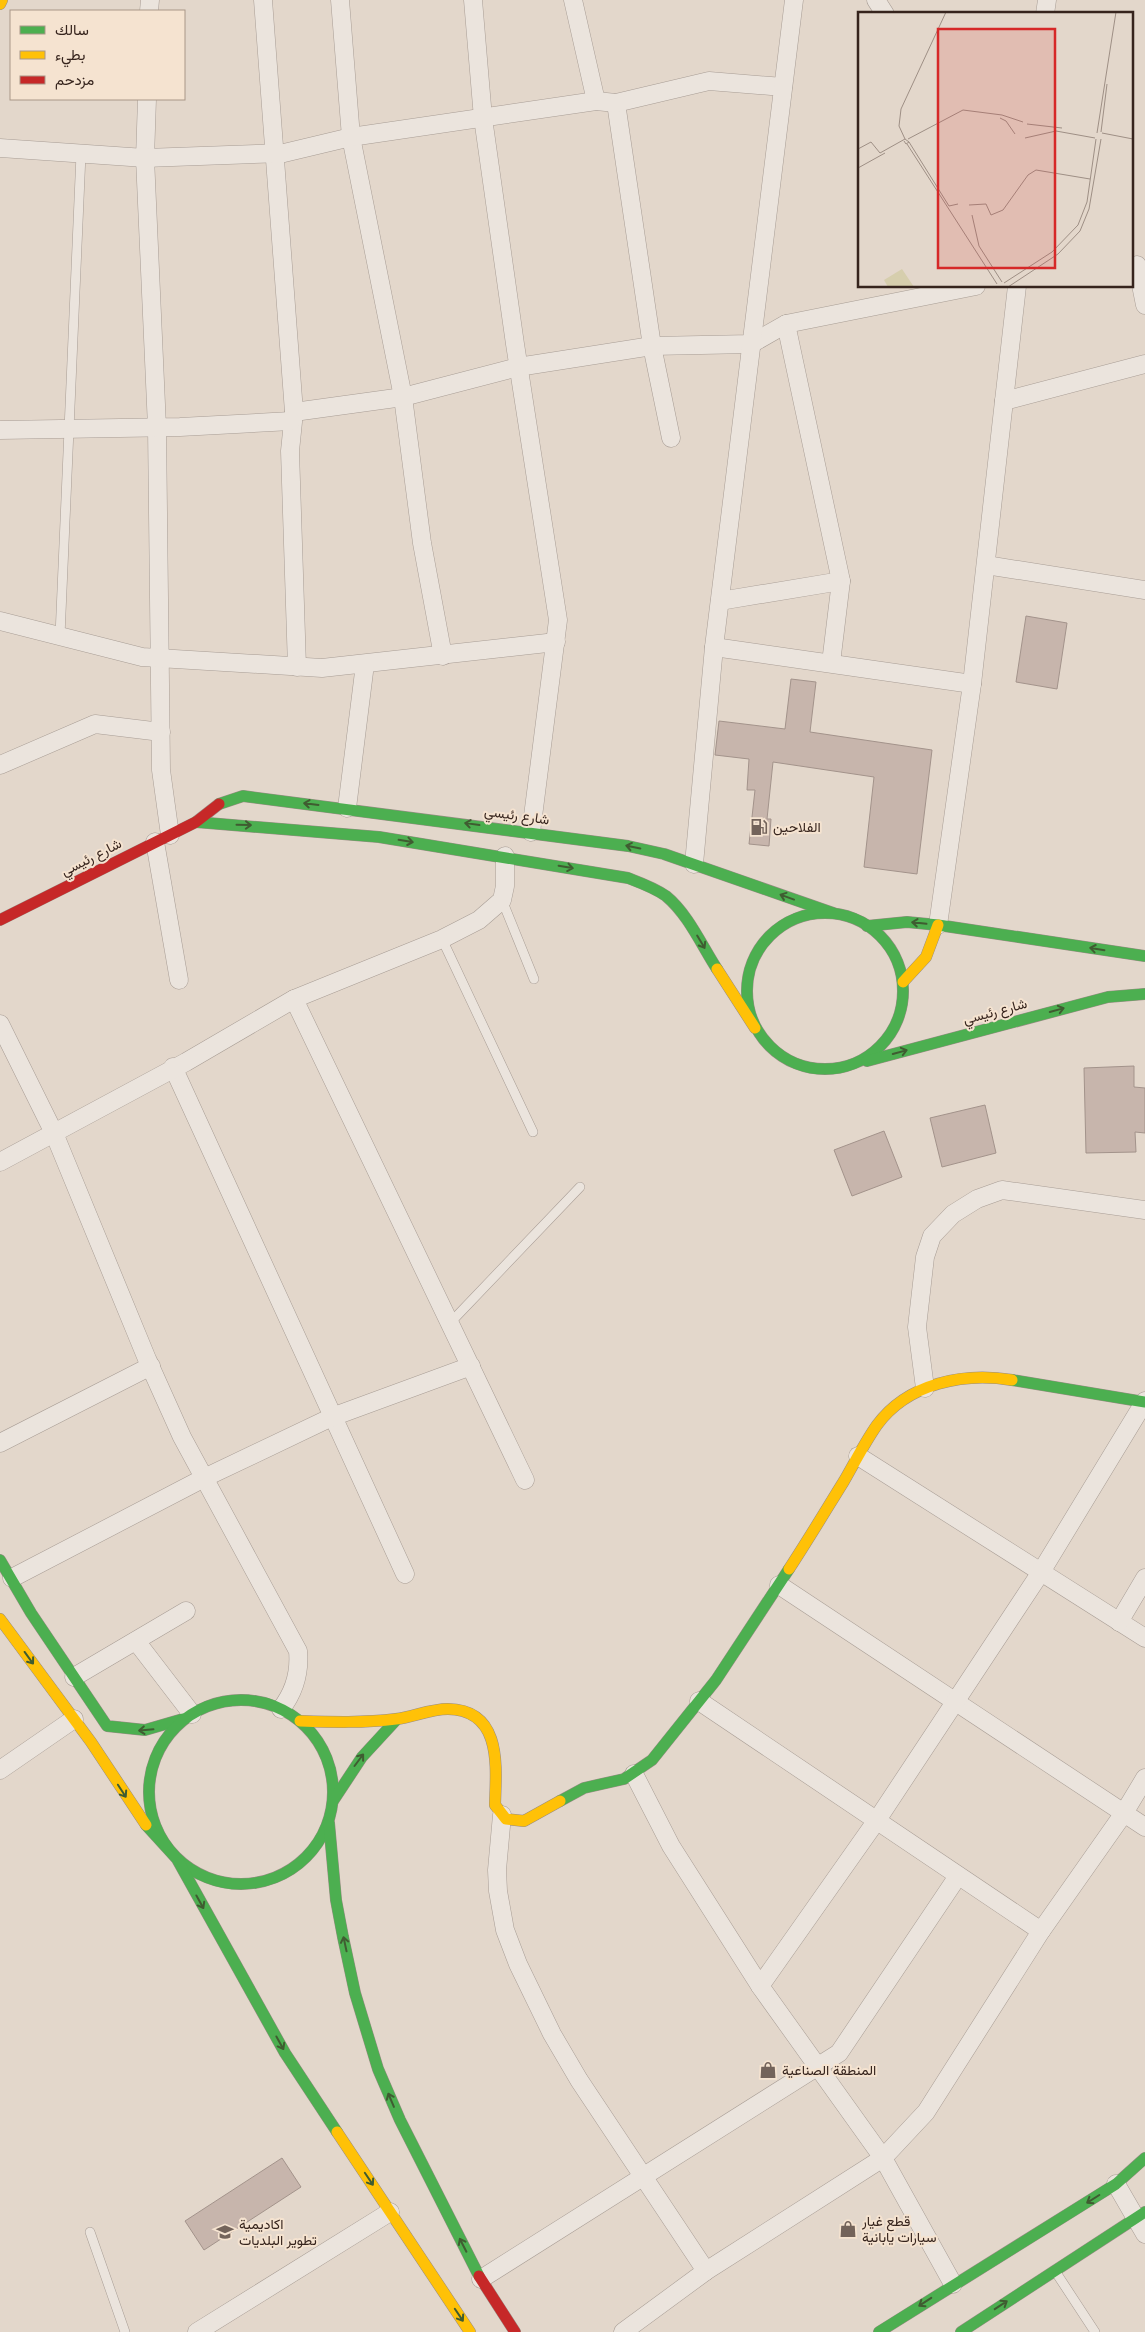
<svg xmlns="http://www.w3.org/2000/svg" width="1145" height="2332" font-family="Merriweather,Vazirmatn,serif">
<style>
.building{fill:#c7b5ac;stroke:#a3938b}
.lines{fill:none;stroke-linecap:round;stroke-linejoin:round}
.lane-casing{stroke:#a89d95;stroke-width:10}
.street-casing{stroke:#a89d95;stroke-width:19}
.fast-casing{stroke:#988c84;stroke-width:12}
.slow-casing{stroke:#988c84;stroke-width:12}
.jam-casing{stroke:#988c84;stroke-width:12}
.lane{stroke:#ebe4dd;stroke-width:9}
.street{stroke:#ebe4dd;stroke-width:18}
.fast{stroke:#4caf50;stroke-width:11}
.slow{stroke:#ffc107;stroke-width:11}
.jam{stroke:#c62828;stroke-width:11}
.oneway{stroke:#3f5c31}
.labels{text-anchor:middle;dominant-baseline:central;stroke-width:4;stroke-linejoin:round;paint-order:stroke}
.street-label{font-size:14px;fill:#36241d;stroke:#f5e3d0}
.poi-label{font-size:14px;fill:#36241d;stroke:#f5e3d0;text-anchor:start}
.inset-road{fill:none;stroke:#9e8f85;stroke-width:1}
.view{fill:#d62828;fill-opacity:0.15;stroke:#d62828;stroke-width:2.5}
.inset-edge{fill:none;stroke:#36241d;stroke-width:2.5}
</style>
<rect width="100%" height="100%" fill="#e3d7cb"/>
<g class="building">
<path d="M1026 616 1067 623 1057 689 1016 682Z"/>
<path d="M791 679 816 682 810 732 932 750 917 874 864 867 874 777 773 762 767 819H771L769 846 749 844 755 790H747L749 759 715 755 719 721 785 729Z"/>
<path d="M1134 1066V1087L1145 1088V1133L1135 1132 1136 1152 1086 1153 1084 1068Z"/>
<path d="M985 1105 996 1153 942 1167 930 1118Z"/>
<path d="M884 1131 902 1177 852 1196 834 1150Z"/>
<path d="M282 2158 301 2187 204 2250 185 2221Z"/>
</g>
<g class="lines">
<g class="lane-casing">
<g id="lane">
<path d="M60 636 81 154"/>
<path d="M502 900 534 979"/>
<path d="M442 939 533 1132"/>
<path d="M451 1322 580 1187"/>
<path d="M90 2232 125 2332"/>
<path d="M1055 2271 1095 2332"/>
</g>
</g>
<g class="street-casing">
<g id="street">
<path d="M263 0 294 412 290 451 297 667"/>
<path d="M340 0 351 137 403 397 422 543 443 656"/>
<path d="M473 0 483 118 515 344 558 620 531 832"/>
<path d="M573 0 596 101"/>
<path d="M876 0 885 14"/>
<path d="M149 11 150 0"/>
<path d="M1045 14 1047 0"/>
<path d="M147 99 145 158 157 427 161 770 170 835"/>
<path d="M616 103 652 346 671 438"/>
<path d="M0 148 145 158 284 153 351 137 596 101 616 103 709 81 783 87"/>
<path d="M1137 265 1145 305"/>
<path d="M786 324 841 581 831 663"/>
<path d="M1004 401 1145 364"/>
<path d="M294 412 403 397 518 367 652 346 751 344 786 324 976 286"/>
<path d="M0 430 180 427 291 421"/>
<path d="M986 565 1145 590"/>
<path d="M720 601 841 581"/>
<path d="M0 621 142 657 322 668 556 642"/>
<path d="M714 647 972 684"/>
<path d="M0 765 95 724 161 732"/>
<path d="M347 808 365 664"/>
<path d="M155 842 179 980"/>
<path d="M694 864 714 647 794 0"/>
<path d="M938 925 972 684 1017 286"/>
<path d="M294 999 525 1480"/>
<path d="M0 1024 54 1133 147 1359 182 1437 298 1651C300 1673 295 1691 281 1709"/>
<path d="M173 1067 405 1574"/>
<path d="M0 1162 186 1062 294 999 442 939 479 920 502 900 505 886V856"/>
<path d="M925 1388 917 1327 925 1257 932 1236 953 1214 977 1199 1002 1190 1145 1210"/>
<path d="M0 1443 151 1366"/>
<path d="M858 1456 1145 1638"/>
<path d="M12 1578 204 1478 332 1417 471 1366"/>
<path d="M779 1585 1145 1827"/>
<path d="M1119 1622 1145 1578"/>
<path d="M136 1641 192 1714"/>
<path d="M74 1677 186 1611"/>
<path d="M699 1701 1041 1931"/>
<path d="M0 1770 74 1719"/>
<path d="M634 1774 671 1846 760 1986 883 2158 953 2284"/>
<path d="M502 1815 497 1870 498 1891 505 1930 518 1964 552 2034 579 2080 706 2271"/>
<path d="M760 1986 877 1820 1041 1572 1145 1401"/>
<path d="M1116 2184 1145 2234"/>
<path d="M481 2279 839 2053 958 1876"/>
<path d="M197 2332 390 2212"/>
<path d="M623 2332 706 2271 883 2158 926 2112 1041 1931 1124 1813 1145 1778"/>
</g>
</g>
<g class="fast-casing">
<g id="fast">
<path d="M219 804 243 796 628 846 664 854 833 913"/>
<path d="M196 822 379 837 628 878C641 883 655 888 666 896 688 914 702 946 717 969"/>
<circle cx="825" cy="991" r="78"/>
<path d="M867 926 907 922 938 925 1145 956"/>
<path d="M867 1061 1108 997 1145 994"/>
<path d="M1012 1380 1145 1402"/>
<path d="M0 1560 31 1613 107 1726 145 1730 183 1719"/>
<circle cx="241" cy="1792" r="92"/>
<path d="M333 1801 362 1757 397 1719"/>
<path d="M560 1801 584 1788 624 1779 652 1760 716 1680 789 1569"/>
<path d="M329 1823 336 1900 343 1937 355 1993 378 2069 400 2120 479 2276"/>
<path d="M146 1825 177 1859 285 2053 337 2132"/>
<path d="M879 2332 1116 2184 1145 2158"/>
<path d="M961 2332 1145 2212"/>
</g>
</g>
<g class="slow-casing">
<g id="slow">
<path d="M0 4 2 0"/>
<path d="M717 969 755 1028"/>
<path d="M903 982 926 957 938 925"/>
<path d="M789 1569C808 1540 826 1510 844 1481 855 1462 865 1442 877 1425 908 1383 964 1372 1012 1380"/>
<path d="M0 1619 91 1742 146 1825"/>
<path d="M300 1721C332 1722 364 1723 396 1719 413 1717 430 1709 448 1709 503 1710 496 1768 495 1805L506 1819 524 1821 560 1801"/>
<path d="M337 2132 470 2332"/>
</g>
</g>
<g class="jam-casing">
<g id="jam">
<path d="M0 920 196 822 219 804"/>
<path d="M479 2276 515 2332"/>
</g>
</g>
<use href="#lane" class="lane"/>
<use href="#street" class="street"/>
<use href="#fast" class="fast"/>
<use href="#slow" class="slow"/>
<use href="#jam" class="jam"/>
</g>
<defs><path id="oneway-shaft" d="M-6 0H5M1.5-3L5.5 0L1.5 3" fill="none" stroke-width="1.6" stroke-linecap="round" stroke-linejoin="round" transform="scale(1.25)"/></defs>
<g class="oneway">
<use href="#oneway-shaft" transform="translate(311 804) rotate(-173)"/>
<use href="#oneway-shaft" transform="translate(472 824) rotate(-172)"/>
<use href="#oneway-shaft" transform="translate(244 825) rotate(1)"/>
<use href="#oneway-shaft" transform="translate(406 841) rotate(9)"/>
<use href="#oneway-shaft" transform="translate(633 847) rotate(-168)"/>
<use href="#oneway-shaft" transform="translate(566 867) rotate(10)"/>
<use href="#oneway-shaft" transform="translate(787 897) rotate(-160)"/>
<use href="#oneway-shaft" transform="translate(919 923) rotate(-174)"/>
<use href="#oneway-shaft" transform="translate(701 942) rotate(59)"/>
<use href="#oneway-shaft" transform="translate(1097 949) rotate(-171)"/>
<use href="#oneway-shaft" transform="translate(1057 1010) rotate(-15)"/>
<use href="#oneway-shaft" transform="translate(900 1052) rotate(-15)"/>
<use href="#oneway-shaft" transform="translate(29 1658) rotate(54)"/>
<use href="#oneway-shaft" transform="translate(146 1730) rotate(175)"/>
<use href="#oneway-shaft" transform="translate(359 1760) rotate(-53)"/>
<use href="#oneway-shaft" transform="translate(122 1791) rotate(57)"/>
<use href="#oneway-shaft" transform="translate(200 1902) rotate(61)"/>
<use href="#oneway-shaft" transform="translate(345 1944) rotate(-102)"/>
<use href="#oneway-shaft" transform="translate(280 2043) rotate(61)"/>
<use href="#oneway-shaft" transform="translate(391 2100) rotate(-113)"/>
<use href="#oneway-shaft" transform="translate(369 2179) rotate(56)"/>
<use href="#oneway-shaft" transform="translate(1093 2199) rotate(148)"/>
<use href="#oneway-shaft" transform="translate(463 2245) rotate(-117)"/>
<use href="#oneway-shaft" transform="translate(925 2302) rotate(147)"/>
<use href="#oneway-shaft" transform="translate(1001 2305) rotate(-33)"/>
<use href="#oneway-shaft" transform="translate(459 2315) rotate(56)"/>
</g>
<defs>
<g id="fuel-bare" transform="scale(1.35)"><path d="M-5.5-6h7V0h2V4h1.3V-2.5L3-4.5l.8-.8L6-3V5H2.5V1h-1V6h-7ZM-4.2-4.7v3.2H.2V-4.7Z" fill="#73635a" stroke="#f5e3d0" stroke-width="2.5" paint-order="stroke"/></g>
<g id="shop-bare" transform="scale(1.35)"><path d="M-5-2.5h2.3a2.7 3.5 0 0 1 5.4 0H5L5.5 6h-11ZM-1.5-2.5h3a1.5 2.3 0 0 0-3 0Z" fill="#73635a" stroke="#f5e3d0" stroke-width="2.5" paint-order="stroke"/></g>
<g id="school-bare" transform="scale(1.35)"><path d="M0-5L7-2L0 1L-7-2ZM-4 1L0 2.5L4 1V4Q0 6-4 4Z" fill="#73635a" stroke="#f5e3d0" stroke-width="2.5" paint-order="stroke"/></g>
</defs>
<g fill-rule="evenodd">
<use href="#fuel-bare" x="759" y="827"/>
<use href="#shop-bare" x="768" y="2070"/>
<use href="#shop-bare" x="848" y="2229"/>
<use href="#school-bare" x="225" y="2232"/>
</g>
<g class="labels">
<g class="street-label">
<text transform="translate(517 815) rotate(8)">شارع رئيسي</text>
<text transform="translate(91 857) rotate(-27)">شارع رئيسي</text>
<text transform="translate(995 1011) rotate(-15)">شارع رئيسي</text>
</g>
<g class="poi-label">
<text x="773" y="827">الفلاحين</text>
<text x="782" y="2070">المنطقة الصناعية</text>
<text x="862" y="2221">قطع غيار<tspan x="862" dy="16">سيارات يابانية</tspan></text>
<text x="239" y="2224">اكاديمية<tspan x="239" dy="16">تطوير البلديات</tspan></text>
</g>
</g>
<g transform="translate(858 12)">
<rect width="275" height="275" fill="#e3d7cb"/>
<path d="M44 257 56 275H30L26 268Z" fill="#d6cead"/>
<path class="inset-road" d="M142 106 148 109 157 122M169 112 204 116M243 120 249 72M239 121 258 0M244 121 275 127M167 126 198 119 237 126M47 127 41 114 43 97 88 0M50 127 105 98 144 103 165 110M51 130 91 194 100 192M49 132 139 272M0 137 13 130 22 141 47 127 51 130 48 132 46 129M0 156 27 141M111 193 128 192 133 203 145 198 170 163 178 158 232 167M114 203 121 234 144 270M146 271 194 240 220 213 229 190 238 127M150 275 200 242 222 219 231 197 243 127"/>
<path class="view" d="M80 17H197V256H80Z"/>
<rect width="275" height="275" class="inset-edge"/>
</g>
<rect x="10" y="10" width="175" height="90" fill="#f5e3d0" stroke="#a99788"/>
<rect x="20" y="26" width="25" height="8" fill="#4caf50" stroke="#a99788"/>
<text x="55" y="35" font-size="15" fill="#36241d">سالك</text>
<rect x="20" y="51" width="25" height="8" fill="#ffc107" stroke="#a99788"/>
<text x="55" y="60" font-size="15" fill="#36241d">بطيء</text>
<rect x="20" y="76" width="25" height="8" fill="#c62828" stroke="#a99788"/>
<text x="55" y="85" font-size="15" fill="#36241d">مزدحم</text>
</svg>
